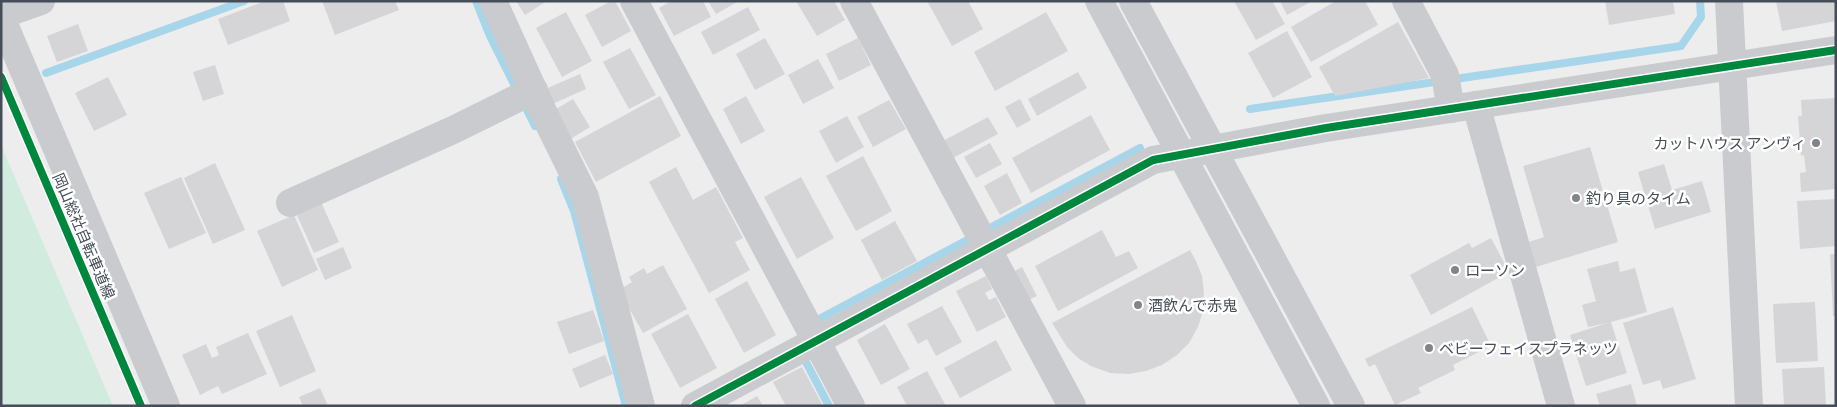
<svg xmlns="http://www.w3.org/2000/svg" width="1837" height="407" font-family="Manrope,'Noto Sans JP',sans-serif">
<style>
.green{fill:#d1ecde}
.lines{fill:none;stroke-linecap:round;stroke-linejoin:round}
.stream{stroke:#a7d6ea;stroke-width:8}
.building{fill:#d5d5d7}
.minor{stroke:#c9cbce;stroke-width:28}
.cycleway-casing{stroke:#fff;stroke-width:11}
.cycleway{stroke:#00873e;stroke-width:8}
.poi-dot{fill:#80858c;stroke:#fff;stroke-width:2}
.labels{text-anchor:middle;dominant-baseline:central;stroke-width:5;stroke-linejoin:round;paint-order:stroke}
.poi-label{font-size:15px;fill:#454d58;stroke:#fff;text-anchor:start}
.street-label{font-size:15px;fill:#454d58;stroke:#fff}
</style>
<rect width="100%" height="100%" fill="#eeeded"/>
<path class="green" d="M1 145 113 406H1Z"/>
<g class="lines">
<g class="stream">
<path d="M476 1 490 36 535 126"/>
<path d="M46 73 244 1"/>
<path d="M1250 109 1681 46 1701 17 1700 1"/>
<path d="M561 179 574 211 626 406"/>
<path d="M821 318 1140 148"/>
<path d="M807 364 829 406"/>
</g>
</g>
<g class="building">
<path d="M265 1H283L290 21 228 45 218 19Z"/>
<path d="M322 1H395L399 10 335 35Z"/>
<path d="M516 1H547L525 15Z"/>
<path d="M611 1H615L631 31 602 47 585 15Z"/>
<path d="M671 1H703L711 17 674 36 659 8Z"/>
<path d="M708 1H739L716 14Z"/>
<path d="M796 1H834L845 20 817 36Z"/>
<path d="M927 1H968L983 29 952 46Z"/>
<path d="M1234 1H1272L1285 24 1256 40Z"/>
<path d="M1280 1H1312L1287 15Z"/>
<path d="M1336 1H1365L1378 25 1311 62 1291 27Z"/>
<path d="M1605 1H1673L1675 14 1609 25Z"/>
<path d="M1776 1H1836V21L1782 31Z"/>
<path d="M748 7 760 30 713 55 701 32Z"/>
<path d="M566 12 592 61 562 77 536 28Z"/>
<path d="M1046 12 1068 51 995 91 974 52Z"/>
<path d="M1398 22 1429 78 1335 96 1319 67Z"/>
<path d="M78 24 88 51 57 62 47 36Z"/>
<path d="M1287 31 1312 77 1273 98 1248 53Z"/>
<path d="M765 38 785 74 755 90 736 54Z"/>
<path d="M858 38 871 65 839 81 826 54Z"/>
<path d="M630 48 656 95 629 109 603 62Z"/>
<path d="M818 59 834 88 803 104 788 75Z"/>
<path d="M215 65 224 94 203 101 193 72Z"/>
<path d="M1078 72 1087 88 1037 116 1028 99Z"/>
<path d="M580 74 586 89 550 105 543 90Z"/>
<path d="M108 77 127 115 94 131 75 93Z"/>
<path d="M660 96 681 136 596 182 575 142Z"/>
<path d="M746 96 765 131 741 144 723 109Z"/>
<path d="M1836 98V189L1801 192 1800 173 1806 172 1804 155 1801 156 1798 116H1802L1801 100Z"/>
<path d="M573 99 590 127 569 140 551 112Z"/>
<path d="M1020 99 1031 120 1017 128 1005 107Z"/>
<path d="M889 100 906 129 873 147 857 117Z"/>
<path d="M1091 115 1110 150 1031 193 1012 158Z"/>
<path d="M847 116 864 147 836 163 819 131Z"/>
<path d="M988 117 998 134 951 159 941 142Z"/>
<path d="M990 143 1002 164 976 178 964 157Z"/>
<path d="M1590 147 1618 242 1536 267 1529 242 1544 237 1523 166Z"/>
<path d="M863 156 892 211 856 231 826 176Z"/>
<path d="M215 163 245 230 213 244 184 178Z"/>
<path d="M1664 164 1672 190 1702 181 1711 212 1655 229 1638 172Z"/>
<path d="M676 167 693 200 716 187 743 238 735 242 750 270 709 293 649 182Z"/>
<path d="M1007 173 1022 203 1000 215 984 186Z"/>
<path d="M181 177 206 233 169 249 144 193Z"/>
<path d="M801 177 834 238 797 259 764 197Z"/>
<path d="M1836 199V246L1800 249 1797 201Z"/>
<path d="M321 202 339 242 314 253 296 213Z"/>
<path d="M294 215 318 270 282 287 257 231Z"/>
<path d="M895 221 917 261 882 280 861 240Z"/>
<path d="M1102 230 1116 257 1129 251 1138 268 1058 311 1035 266Z"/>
<path d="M1491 238 1509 272 1431 315 1410 275 1469 243 1472 248Z"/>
<path d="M343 247 352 268 325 280 316 259Z"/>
<path d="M1190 250 1196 261 1202 276 1204 293 1202 314 1198 327 1189 343 1177 355 1162 365 1146 371 1129 374 1110 373 1091 366 1078 358 1067 347 1052 323Z"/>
<path d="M1830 254H1836V316H1833Z"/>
<path d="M1618 261 1620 272 1635 268 1647 312 1611 322 1627 373 1586 386 1570 335 1607 323 1588 327 1582 305 1596 301 1587 269Z"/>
<path d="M663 265 687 309 643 333 619 290 632 282 629 277 644 268 647 274Z"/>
<path d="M1022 267 1037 296 1028 300 1013 272Z"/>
<path d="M986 276 992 289 985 293 989 300 996 297 1006 317 977 332 956 291Z"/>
<path d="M747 281 776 335 744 353 715 299Z"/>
<path d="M1815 302 1818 361 1776 363 1773 304Z"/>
<path d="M942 306 962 342 936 356 927 339 918 344 907 324Z"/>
<path d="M1472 307 1491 346 1453 365 1455 370 1418 388 1421 393 1395 405 1375 364 1369 367 1365 359Z"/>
<path d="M1673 307 1696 379 1663 389 1660 380 1643 385 1623 323Z"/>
<path d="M593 310 604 341 569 354 557 322Z"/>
<path d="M688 314 717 368 680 388 651 334Z"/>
<path d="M292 315 316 371 280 387 256 331Z"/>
<path d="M885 324 910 369 881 385 857 340Z"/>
<path d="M248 333 267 374 222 394 218 386 200 395 182 355 206 344 212 358 219 355 216 347Z"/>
<path d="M996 340 1012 370 960 398 944 368Z"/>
<path d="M605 355 613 374 580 388 572 369Z"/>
<path d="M802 367 823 406H786L773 382Z"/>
<path d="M1824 367 1826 406H1784L1782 369Z"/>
<path d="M927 371 946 406H907L897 387Z"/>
<path d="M1631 384 1637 406H1600L1596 394Z"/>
<path d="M320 388 328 406H303L299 397Z"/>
<path d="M757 396 763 406H740Z"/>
</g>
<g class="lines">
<g class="minor">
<path d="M493 1 546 118 585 197 641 406"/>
<path d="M634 1 851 406"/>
<path d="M854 1 1072 406"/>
<path d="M1099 1 1316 406"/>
<path d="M1133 1 1351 406"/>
<path d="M1406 1 1445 75 1451 109"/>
<path d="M1729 1 1749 406"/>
<path d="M1 15 41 1"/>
<path d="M1 17 166 406"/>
<path d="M1476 105 1561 406"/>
<path d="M290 203 453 130 534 90"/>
<path d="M695 406 1153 160 1326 128 1836 50"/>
</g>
<g class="cycleway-casing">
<g id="cycleway">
<path d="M1 77 141 406"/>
<path d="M695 406 1153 160 1326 128 1836 50"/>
</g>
</g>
<use href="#cycleway" class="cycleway"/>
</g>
<g class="poi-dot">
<circle cx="1816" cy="143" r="5"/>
<circle cx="1576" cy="198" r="5"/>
<circle cx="1455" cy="270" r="5"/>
<circle cx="1138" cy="305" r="5"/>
<circle cx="1429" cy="348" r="5"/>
</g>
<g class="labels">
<g class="poi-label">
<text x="1806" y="143" text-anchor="end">カットハウス アンヴィ</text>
<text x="1586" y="198">釣り具のタイム</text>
<text x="1465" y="270">ローソン</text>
<text x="1148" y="305">酒飲んで赤鬼</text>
<text x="1439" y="348">ベビーフェイスプラネッツ</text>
</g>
<g class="street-label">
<text transform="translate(84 236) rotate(67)">岡山総社自転車道線</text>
</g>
</g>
<rect width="1837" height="407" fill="none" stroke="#454d58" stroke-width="5"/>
</svg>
